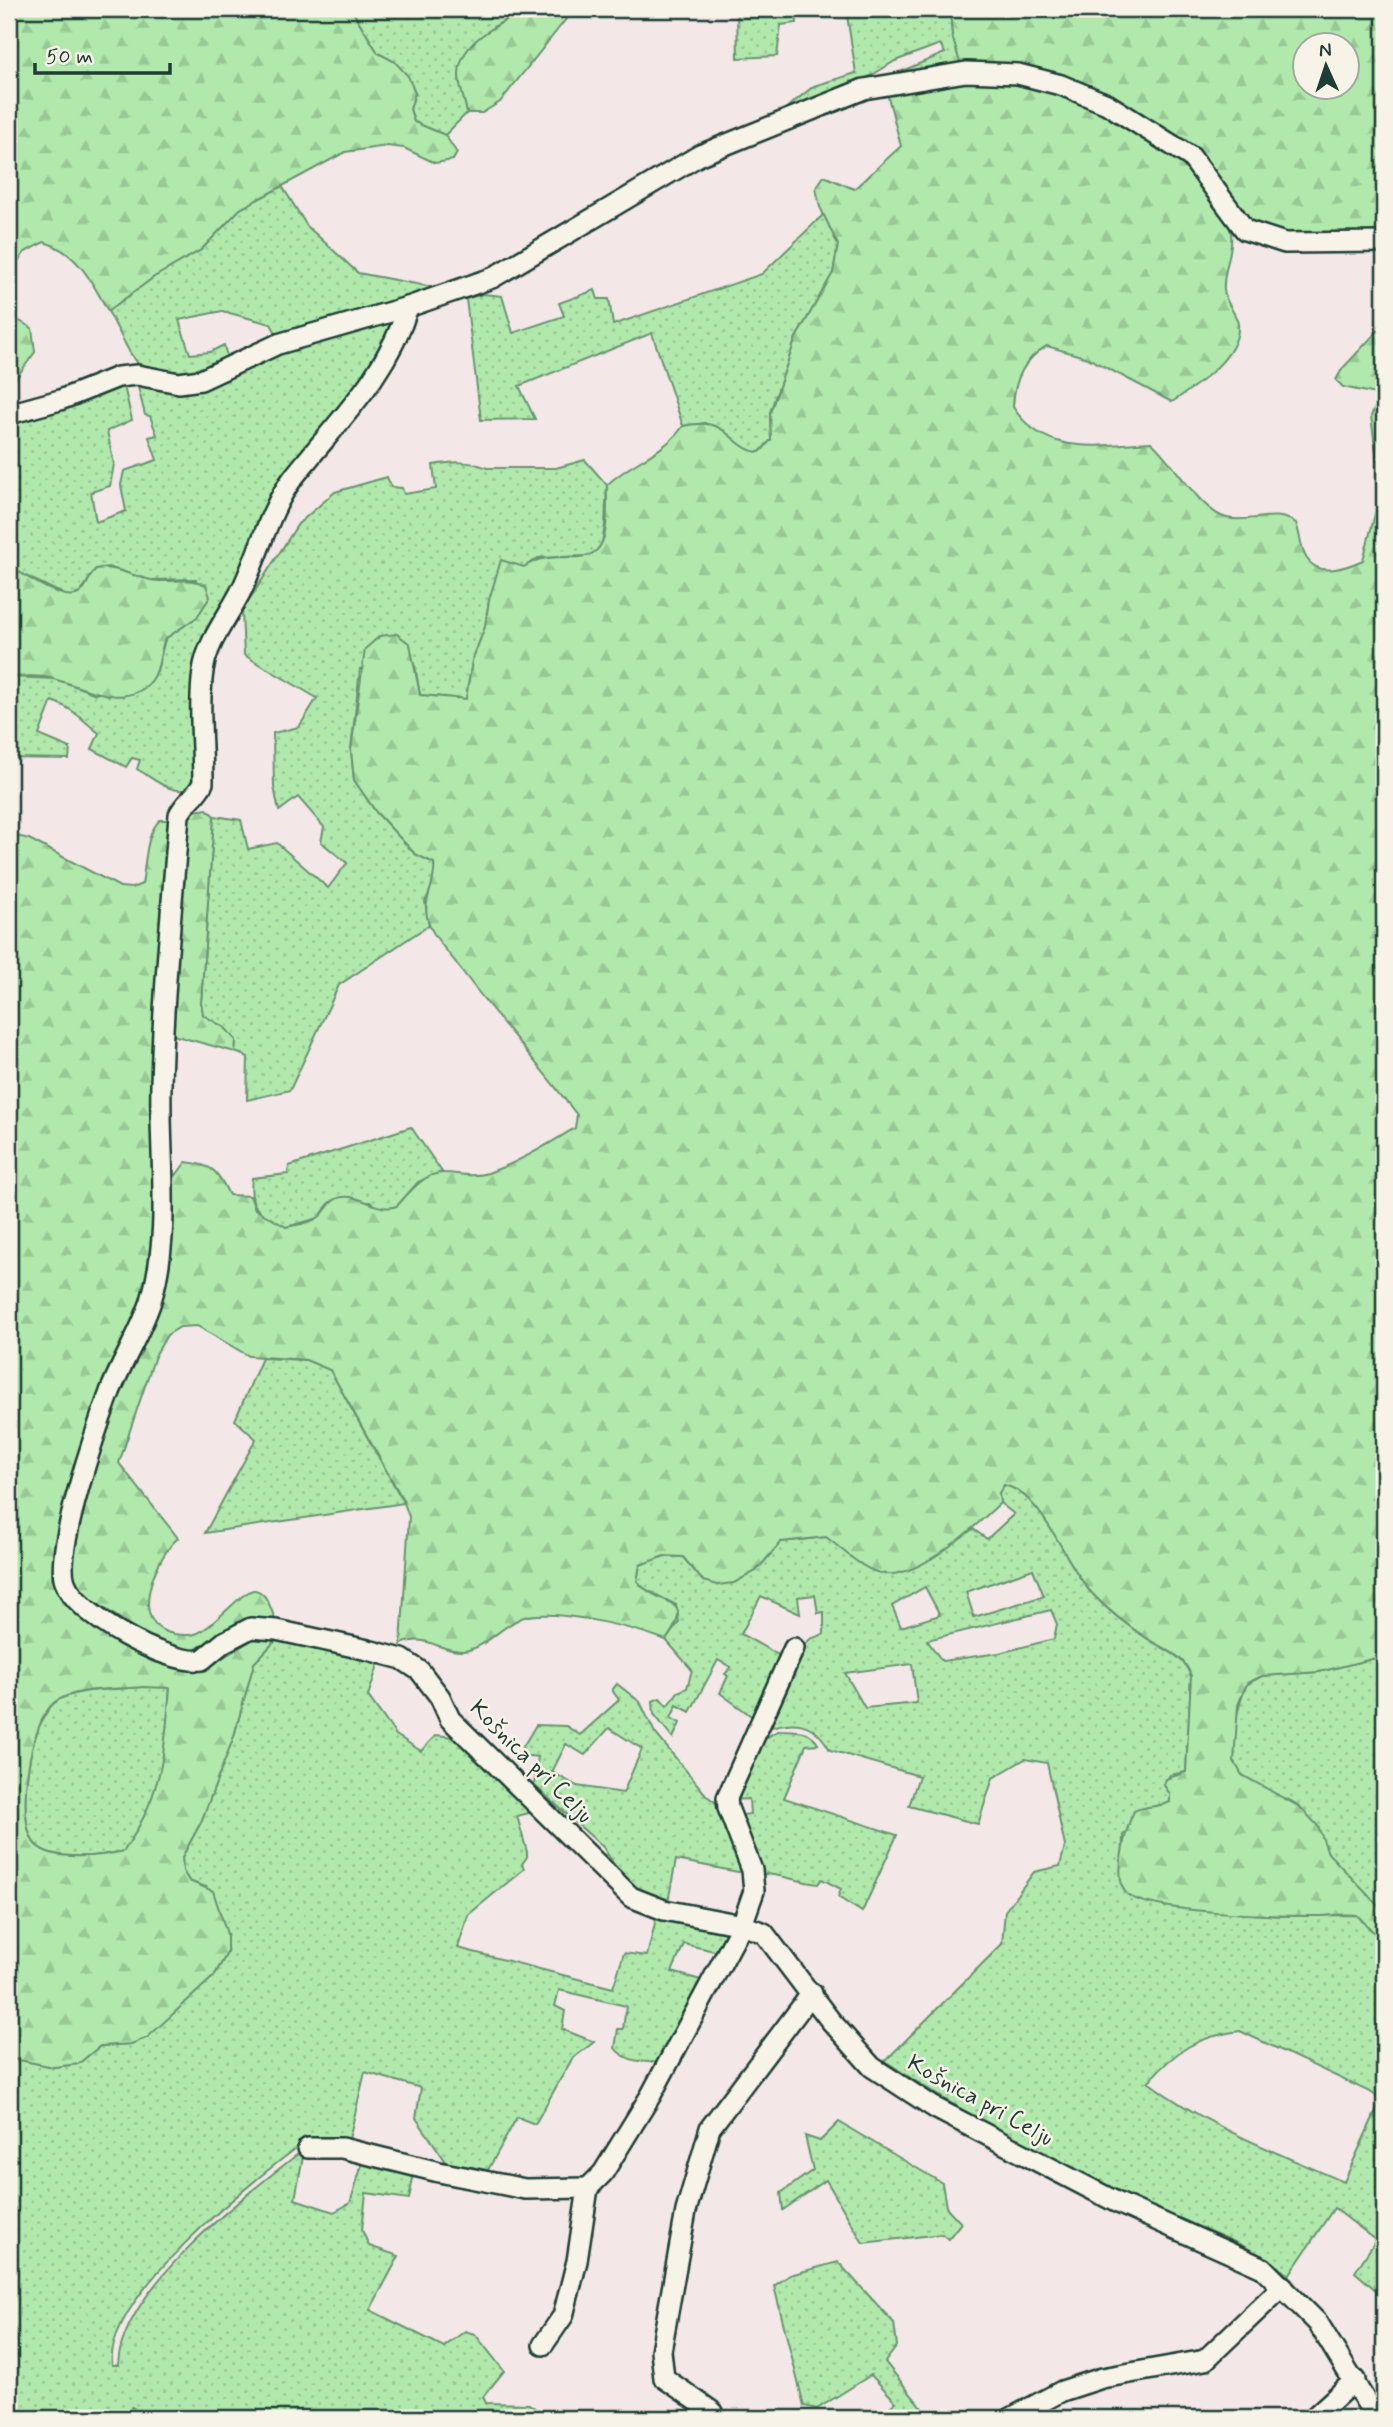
<svg xmlns="http://www.w3.org/2000/svg" width="1393" height="2427" font-family="Mynerve,sans-serif">
<style>
.grass{fill:url(#grass-dots);stroke:#689370;stroke-width:2;fill-rule:evenodd}
.forest{fill:url(#forest-firs);stroke:#689370;stroke-width:2;fill-rule:evenodd}
.lines{fill:none;stroke-linecap:round;stroke-linejoin:round}
.minor-casing{stroke:#1f3d34;stroke-width:24}
.minor{stroke:#f7f3e8;stroke-width:19}
.labels{text-anchor:middle;dominant-baseline:central;stroke-width:5;stroke-linejoin:round;paint-order:stroke}
.street-label{font-size:24px;fill:#1f3d34;stroke:#f7f3e8}
</style>
<defs>
<pattern id="grass-dots" width="8" height="8" patternUnits="userSpaceOnUse" patternTransform="scale(1.75)"><rect width="8" height="8" fill="#b1e9ad"/><path d="M2 2h.1M6 6h.1" fill="none" stroke="#98c995" stroke-width="1.8" stroke-linecap="round"/></pattern>
<pattern id="forest-firs" width="22" height="20" patternUnits="userSpaceOnUse" patternTransform="scale(1.75)"><rect width="22" height="20" fill="#b1e9ad"/><path d="M5 1l3.5 6h-7zM16 11l3.5 6h-7z" fill="#98c995"/></pattern>
</defs>
<rect width="100%" height="100%" fill="#f3e8e7"/>
<filter id="ink" filterUnits="userSpaceOnUse"><feTurbulence type="fractalNoise" baseFrequency=".0143" numOctaves="2"/><feDisplacementMap in="SourceGraphic" scale="14" xChannelSelector="R" yChannelSelector="G"/><feConvolveMatrix kernelMatrix="1 2 1 2 8 2 1 2 1" color-interpolation-filters="sRGB"/></filter>
<g filter="url(#ink)">
<g class="grass">
<path d="M351 9H526L493 27 459 76 467 113 445 135 414 122 410 109 415 93 395 62 378 53Z"/>
<path d="M737 9H795L797 23 781 25 777 56 738 58Z"/>
<path d="M846 9H950L952 35 961 66 890 76 945 53 940 44 895 61 859 83 780 113 814 86 856 73Z"/>
<path d="M282 186 307 226 358 273 443 289 279 338 271 324 222 311 179 320 190 354 210 352 224 345 228 361 181 378 143 370 130 353 108 311 154 277 201 250 240 209Z"/>
<path d="M824 214 838 245 833 273 796 338 770 413 771 440 760 452H750L705 423 683 426 652 333 519 386 535 419 481 420 466 299 483 294 502 296 513 333 564 316 559 303 595 290 598 299H609L613 325 762 274Z"/>
<path d="M390 319 396 322 387 348 286 475 227 603 191 787C174 798 153 778 137 769L140 760 132 758 126 767 92 749 99 733C80 718 76 710 52 701L39 735 70 748 69 759 9 758V677L56 679 96 694 157 671 165 639 197 617 196 579 150 580 108 567 96 569 80 593 69 597 9 568V447L18 433 17 417 123 382 132 420 107 431 114 464 110 486 91 492 96 522 126 511 121 485 124 471 157 460 149 437 157 435 150 416 145 415 137 383 177 388 325 334 355 333Z"/>
<path d="M585 460 607 485 605 526 602 543 595 553 585 556 538 558 489 600 485 627 472 661 466 699 420 695 415 666 360 669 351 750 354 780 376 812 415 854 434 863 436 878 425 902 429 925 339 985 290 1090 247 1100 248 1057 235 1052 236 1040 225 1028 203 1015 201 1003 214 816 241 820 248 849 277 843 328 888 347 863 321 842 324 827 298 797 279 811 274 787 273 733 299 727 317 698 244 655 242 611 298 524 335 492 387 477 391 487 402 488 404 494 436 489 433 465C451 462 470 460 487 468H556Z"/>
<path d="M411 1127 442 1172 418 1182 397 1206 388 1209H379L370 1202H330L319 1218 286 1227C260 1213 248 1211 252 1178L288 1174 289 1166Z"/>
<path d="M262 1358 306 1360 330 1370 404 1503 205 1533 256 1439 235 1420Z"/>
<path d="M1004 1485C1044 1494 1064 1562 1090 1591 1105 1608 1129 1627 1148 1639 1166 1651 1184 1655 1191 1677L1186 1772 1170 1775 1164 1785 1170 1794V1802L1123 1835 1122 1886 1213 1911 1280 1916 1357 1915 1384 1943V2230L1377 2240 1384 2246V2297L1355 2272 1376 2240 1334 2208 1289 2275C1248 2242 1199 2228 1151 2207 1060 2166 968 2117 885 2061L1002 1944 1005 1911 1034 1872 1060 1866 1065 1846 1047 1763 1025 1759 993 1778 978 1824 909 1806 919 1776 830 1750C814 1721 794 1718 763 1730L802 1647 810 1639 824 1634V1612L818 1613 815 1595 798 1597 800 1614 761 1596 741 1634 780 1656 758 1721 720 1693 728 1676 725 1674 731 1667 718 1660 690 1712 677 1705 671 1718 680 1723 673 1738 654 1714 653 1701 660 1698 667 1706 678 1692 687 1688 692 1670 666 1640 679 1622 676 1605 643 1588 637 1581 640 1565 664 1556 683 1557 703 1581 756 1571 781 1542 826 1537 839 1546 925 1562 973 1529 987 1539 1014 1514 1000 1503 998 1493ZM1033 1569 1044 1596 974 1617 966 1592ZM925 1587 940 1615 901 1627 892 1606ZM1051 1610 1057 1624 1054 1639 999 1653 942 1661 927 1640ZM912 1664 917 1703 865 1708 845 1673ZM1240 2031 1372 2093 1381 2100 1344 2182C1278 2153 1206 2126 1148 2082 1175 2051 1198 2036 1240 2031Z"/>
<path d="M279 1637 381 1656 368 1696 396 1735 421 1751 436 1735 463 1738 537 1811 517 1816 527 1852V1857L522 1864 524 1869 468 1915 458 1948 613 1988 624 1953 647 1956 657 1915 733 1933 723 1953 684 1944 672 1972 708 1982 664 2062C648 2063 625 2062 615 2048L618 2029H623L626 2006 559 1990 555 2006 565 2011 562 2029 594 2042 572 2059 535 2124 517 2117 488 2170 447 2163 416 2118 421 2088 365 2072 348 2143 307 2142 299 2146C249 2184 104 2298 112 2365H118C121 2290 243 2197 298 2154L303 2156 295 2199 334 2212 350 2203 364 2158 414 2173 409 2199 366 2193 362 2230 369 2246 399 2256 370 2310 444 2347 465 2331 475 2334 504 2371 483 2397 486 2403 529 2404 549 2418H142L143 2416 132 2407 125 2418H9V2152L11 2148 9 2058 54 2067 78 2064 100 2046 131 2044 214 1976 227 1953V1934L206 1887 189 1881 183 1871 182 1857 201 1822 234 1736 254 1663Z"/>
<path d="M1384 1656V1912C1367 1894 1341 1874 1328 1853 1318 1836 1316 1821 1300 1807 1281 1791 1243 1790 1235 1763 1228 1744 1239 1702 1247 1684L1262 1676 1319 1672Z"/>
<path d="M617 1684 640 1702 655 1733 707 1796 724 1809 748 1870 738 1872 676 1860 668 1902 640 1892 621 1876 603 1847 534 1785 538 1757 518 1755 536 1725 566 1726 580 1735 619 1700 612 1690ZM609 1728 642 1749 623 1793 577 1786 552 1772 566 1744 585 1755Z"/>
<path d="M142 1687H170C167 1725 166 1767 153 1803 146 1820 134 1835 124 1851 103 1856 53 1862 36 1845 14 1823 29 1716 58 1700 80 1688 117 1690 142 1687Z"/>
<path d="M780 1730C795 1731 811 1729 818 1744L806 1745 784 1798 897 1835 862 1912 838 1897 841 1889 822 1879 818 1884C798 1882 781 1874 762 1874L736 1816 750 1814 749 1799 734 1800C745 1772 750 1742 780 1730Z"/>
<path d="M839 2122 942 2183 946 2207 961 2223 948 2239 942 2234 863 2243 826 2180 783 2210 781 2193 813 2170 805 2136 820 2141Z"/>
<path d="M838 2262 894 2323 897 2346 885 2362 930 2418H876L896 2402 871 2375 817 2409 804 2406 774 2286 790 2275Z"/>
</g>
<g class="forest">
<path d="M9 9H351L378 53 395 62 408 76 415 93 410 109 414 122 445 135 457 153 453 160 435 163 404 148 387 146 345 152 240 209 201 250 154 277 108 311C92 282 78 252 44 242L25 252 9 273Z"/>
<path d="M526 9H574L500 102 482 113H467C465 101 459 87 459 75 459 40 501 24 526 9Z"/>
<path d="M950 9H1384V234L1282 235 1258 226 1242 213 1215 173 1189 150 1102 94 961 66 952 35ZM1306 46H1348V88H1306Z"/>
<path d="M1015 78C1086 104 1216 146 1231 233 1234 251 1222 272 1224 290 1225 303 1236 312 1238 324 1241 356 1195 387 1172 402L1088 358 1047 346C1023 359 1014 381 1013 407 1046 458 1100 445 1151 442 1172 460 1202 513 1227 518 1251 524 1274 508 1296 523 1300 533 1301 551 1307 559 1320 578 1347 567 1363 560L1381 491 1371 416 1381 395 1343 387 1336 380 1342 369 1384 324V1656L1319 1672 1262 1676 1247 1683 1238 1705 1234 1761 1242 1775 1300 1807 1318 1826 1328 1853 1384 1912V1943L1357 1915C1342 1913 1329 1916 1314 1916 1282 1916 1148 1913 1127 1894 1112 1879 1126 1828 1134 1811 1147 1805 1157 1808 1170 1802V1794L1164 1785 1166 1779 1186 1772 1191 1676C1184 1654 1166 1651 1148 1639 1129 1627 1105 1608 1090 1591 1064 1562 1043 1494 1004 1485L999 1493 1000 1503C976 1526 921 1577 886 1574 863 1572 843 1549 826 1537L781 1542 756 1571 734 1583 717 1585 703 1581 683 1557 664 1556 640 1565 637 1581C659 1608 698 1595 666 1640 635 1628 556 1608 524 1617 503 1624 485 1649 463 1651 438 1652 428 1633 401 1644L409 1517 403 1500 330 1370 306 1360 249 1356 197 1326 180 1327 167 1335 155 1356 119 1463 178 1538C155 1558 126 1626 174 1634 181 1635 189 1636 195 1634 214 1628 244 1588 255 1590 268 1592 273 1615 277 1625L224 1631 188 1654 160 1645 74 1588 71 1565 72 1542 117 1390 155 1302 171 1244 174 1178 186 1162C213 1165 218 1171 229 1195L250 1196 255 1209 286 1227C296 1225 310 1224 319 1217 328 1210 330 1198 343 1197 364 1195 376 1213 397 1206 409 1193 424 1172 444 1173 460 1173 471 1178 488 1173 520 1162 547 1145 575 1128L577 1115C538 1063 495 1016 457 964 448 952 434 938 429 924 420 901 437 885 434 863L415 854 376 812 354 780 351 750 365 649 380 636 397 634 410 644 420 695 466 699 472 661 485 627 489 600 501 560 524 567C537 558 545 558 560 557 570 557 584 559 593 553 611 543 606 503 607 485 631 461 663 455 683 426 690 425 699 423 706 424 728 425 738 452 760 452L771 440 770 413 796 338 833 273 838 245 820 207 816 188 824 176 854 189 901 146 887 93 940 81Z"/>
<path d="M9 315 32 328 35 352 9 388Z"/>
<path d="M11 567C25 575 67 606 81 592 88 585 89 576 96 569 117 565 131 577 151 580 170 584 189 576 206 585L210 597 197 617 165 639C159 652 161 668 152 680 128 711 86 688 57 680 42 675 25 676 9 677Z"/>
<path d="M207 809 214 816 201 1003 203 1015 225 1028 236 1040 235 1052 169 1034 187 812Z"/>
<path d="M160 820H173L155 1241 142 1300 101 1395 54 1544 52 1579 64 1602 116 1643 153 1662 204 1669 257 1637H279L254 1663 234 1736 201 1822 182 1857 183 1871 189 1881 213 1891 227 1934V1953L214 1976 147 2038 131 2044 100 2046 78 2064 54 2067 9 2058V834L29 839 120 887 132 888 142 884C146 864 145 834 160 820ZM142 1687 170 1688C164 1753 163 1794 124 1851 103 1856 53 1862 36 1845 14 1823 29 1716 58 1700 80 1687 117 1690 142 1687Z"/>
</g>
<g class="lines">
<g class="minor-casing">
<g id="minor">
<path d="M408 307C387 376 336 423 293 478 269 510 259 554 242 589 229 616 207 641 203 671 198 707 203 746 203 783 196 797 185 802 179 815 172 905 163 995 161 1085 159 1158 172 1229 151 1301 141 1332 122 1361 110 1392 97 1427 54 1551 65 1582 76 1615 167 1665 202 1660L224 1642 251 1628 276 1630 368 1650 402 1659 420 1671 440 1697 450 1719 631 1897 664 1910 742 1925 764 1933 830 2020 872 2067 935 2108 1116 2202 1263 2268 1318 2323 1376 2418"/>
<path d="M9 414 60 400 118 377 137 375 179 383 201 380 278 344 408 307 492 278 700 155 864 89 966 72 1018 74 1061 85 1107 104 1191 157 1245 230 1285 243 1384 242"/>
<path d="M308 2148H342L439 2172 525 2189 588 2188"/>
<path d="M543 2345 563 2316 577 2261 588 2188 603 2173 651 2095 742 1925 754 1891 752 1870 728 1808 727 1798 794 1648"/>
<path d="M713 2412 664 2378 661 2351 686 2211 710 2128 812 1993"/>
<path d="M1011 2418 1062 2391 1102 2378 1205 2360 1283 2286"/>
<path d="M1313 2418 1355 2380"/>
</g>
</g>
<use href="#minor" class="minor"/>
</g>
</g>
<g class="labels">
<g class="street-label">
<text transform="translate(531 1762) rotate(45)">Košnica pri Celju</text>
<text transform="translate(980 2101) rotate(29)">Košnica pri Celju</text>
</g>
</g>
<rect width="1393" height="2427" fill="none" stroke="#f7f3e8" stroke-width="35"/>
<rect x="18" y="18" width="1358" height="2392" fill="none" stroke="#1f3d34" stroke-width="2.5" filter="url(#ink)"/>
<g transform="translate(1326 66) rotate(357)"><circle r="33" fill="#f7f3e8" stroke="#a1aaa0" stroke-width="2"/>
<path d="M0-5L12 26L0 18L-12 26Z" fill="#1f3d34"/>
<text y="-10" font-size="19" font-weight="bold" text-anchor="middle" fill="#1f3d34">N</text>
</g>
<path d="M35 63v10h135v-10" fill="none" stroke="#1f3d34" stroke-width="3.5"/>
<text x="46" y="63" font-size="21" fill="#1f3d34" stroke="#f7f3e8" stroke-width="5" paint-order="stroke">50 m</text>
</svg>
